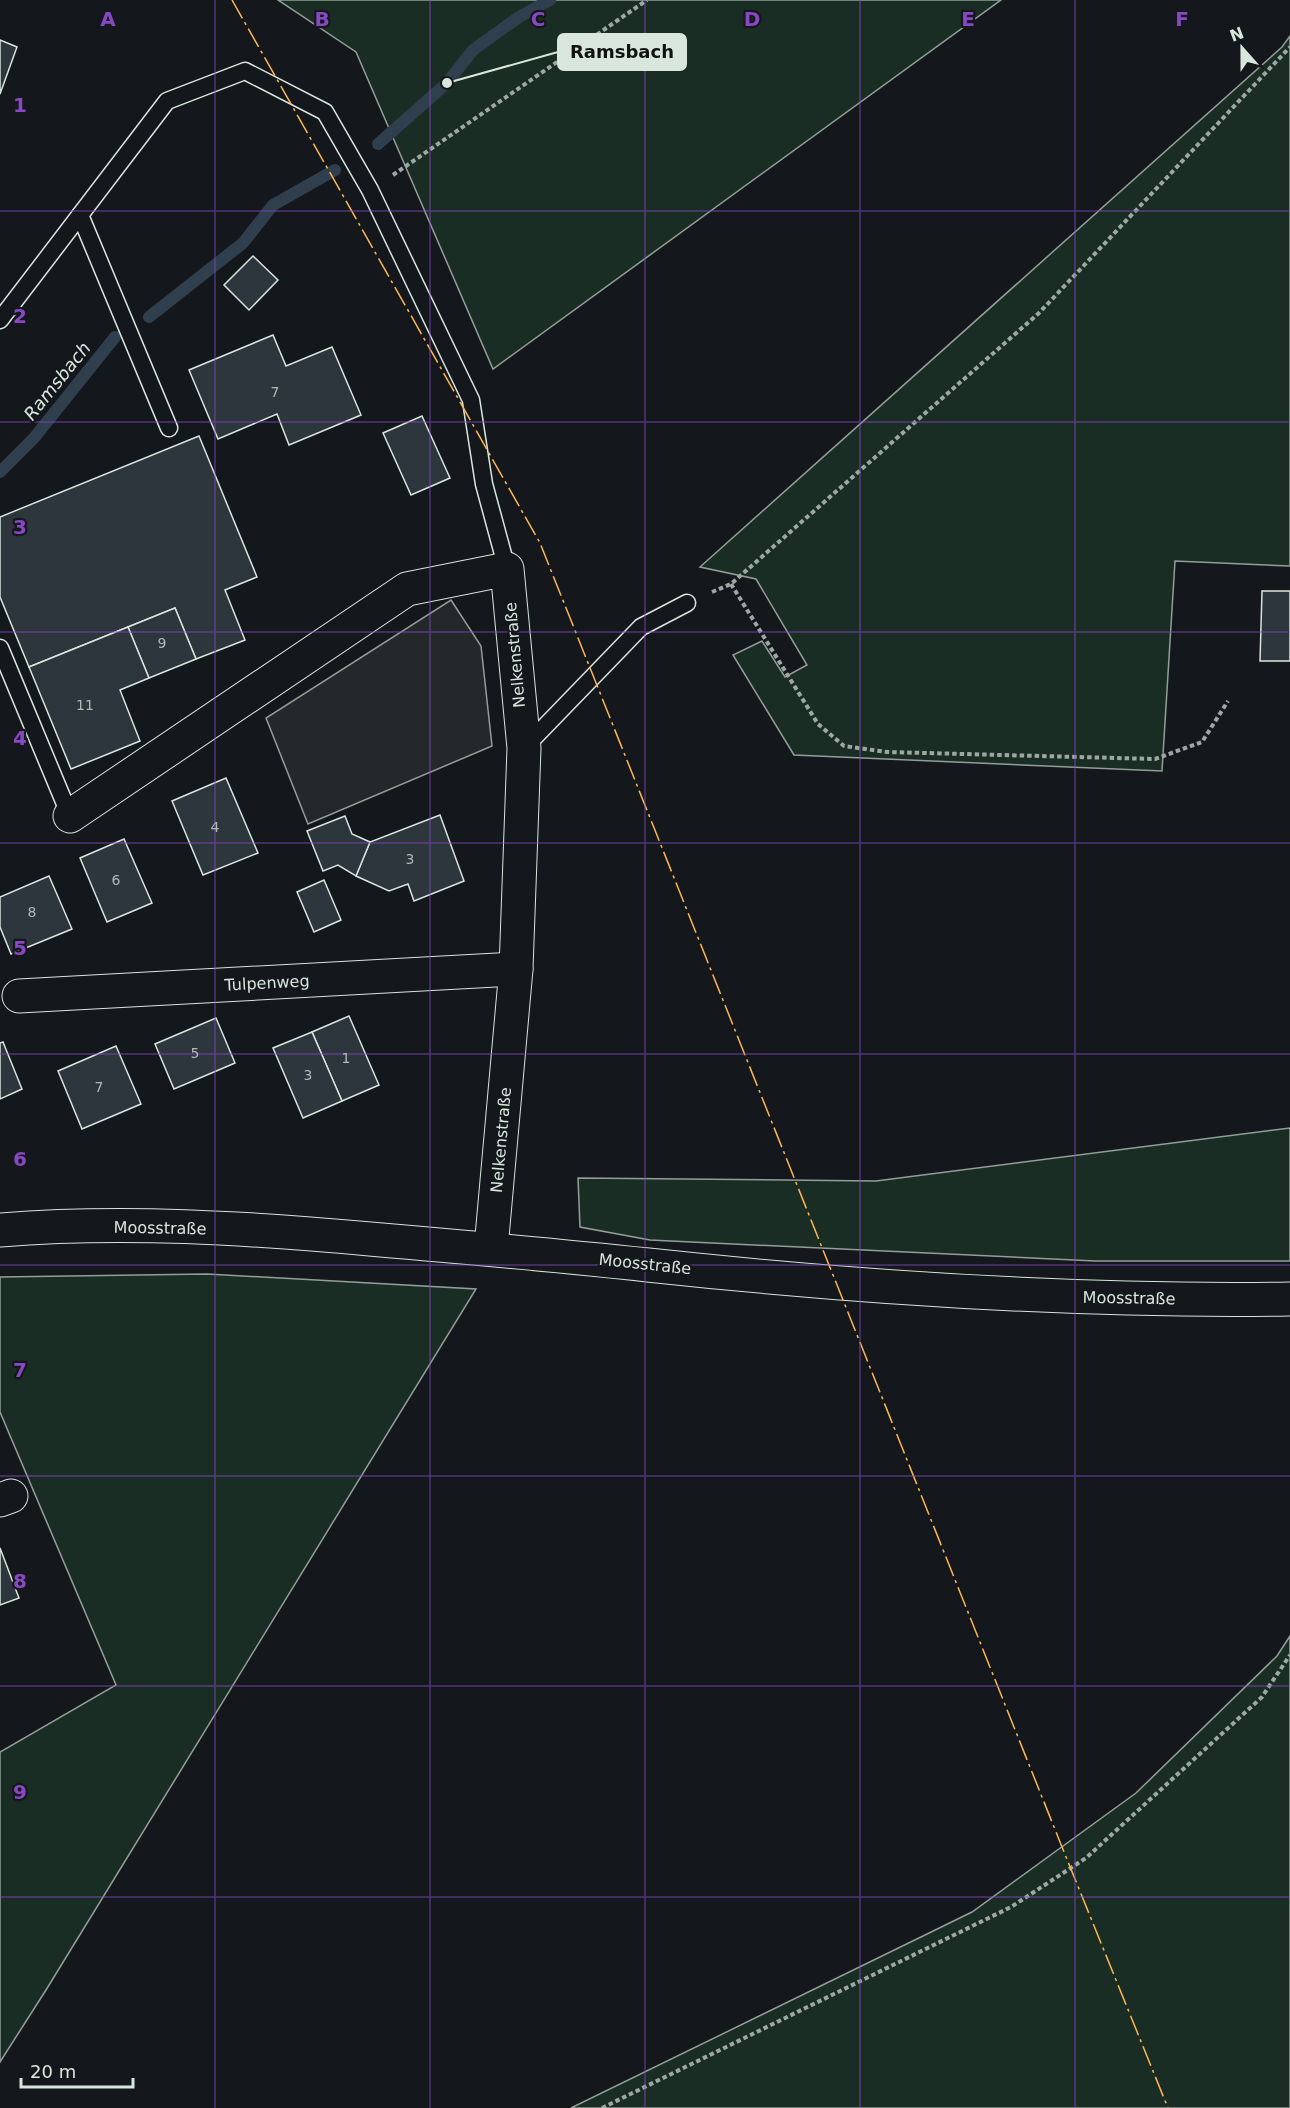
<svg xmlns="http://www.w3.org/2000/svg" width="1290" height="2108" font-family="'DejaVu Sans',sans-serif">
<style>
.green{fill:#1a2d24;stroke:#939e99;stroke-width:1.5}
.parking{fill:#24282b;stroke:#939e99;stroke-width:1.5}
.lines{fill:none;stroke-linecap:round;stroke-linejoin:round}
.stream{stroke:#2f3f4d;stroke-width:12}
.building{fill:#2c363c;stroke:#d8e6dc;stroke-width:1.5}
.lane-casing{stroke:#d8e6dc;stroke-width:19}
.street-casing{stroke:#d8e6dc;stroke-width:35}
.secondary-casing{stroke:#d8e6dc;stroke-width:35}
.path{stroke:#9da8a2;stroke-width:4;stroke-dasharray:4.5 3;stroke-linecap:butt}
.lane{stroke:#14181c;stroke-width:16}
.street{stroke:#14181c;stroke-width:33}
.secondary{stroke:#14181c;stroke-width:33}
.power{stroke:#ffb74d;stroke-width:1.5;stroke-dasharray:21 4.5 3 4.5;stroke-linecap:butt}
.grid{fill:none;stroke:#8948c3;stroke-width:1.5;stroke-opacity:0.55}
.labels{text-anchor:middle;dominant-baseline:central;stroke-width:4.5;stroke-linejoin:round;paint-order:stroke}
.number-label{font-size:14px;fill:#adbab4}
.street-label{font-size:16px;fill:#d8e6dc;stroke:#14181c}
.water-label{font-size:18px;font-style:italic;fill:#d8e6dc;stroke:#14181c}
.grid-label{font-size:20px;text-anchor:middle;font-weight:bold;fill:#8948c3;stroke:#14181c;stroke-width:4.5;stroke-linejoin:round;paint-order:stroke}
.leader{fill:none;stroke:#d8e6dc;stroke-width:2}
.callout-dot{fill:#d8e6dc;stroke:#14181c;stroke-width:2}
.callout{fill:#d8e6dc;stroke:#d8e6dc;stroke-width:2}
.callout-label{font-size:18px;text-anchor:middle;font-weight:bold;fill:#111}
</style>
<rect width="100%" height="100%" fill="#14181c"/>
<g class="green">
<path d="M278 0H1001L493 369 356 52Z"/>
<path d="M1290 36V566L1175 561 1162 771 794 755 733 655 762 641 785 677 807 665 756 579 700 567 1282 47Z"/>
<path d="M1290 1128V1261H1095L650 1240 580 1227 578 1178 876 1181Z"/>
<path d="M207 1274 476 1289 46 1990 0 2062V1752L116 1685 0 1412V1277Z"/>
<path d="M1290 1636V2108H571L972 1912 1136 1793 1277 1656Z"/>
</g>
<path class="parking" d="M451 600 481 646 492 746 308 824 266 718Z"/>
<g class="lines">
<g class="stream">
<path d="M378 144 447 83 473 50 519 17 550 0"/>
<path d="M149 317 243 243 273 205 335 170"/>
<path d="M0 472 34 438 115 337"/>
</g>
</g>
<g class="building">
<path d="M0 40 17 47 0 94Z"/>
<path d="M253 256 278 280 249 310 224 285Z"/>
<path d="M273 335 286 366 332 347 361 415 289 445 277 414 218 439 189 370Z"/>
<path d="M422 416 450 478 411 495 383 433Z"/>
<path d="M199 436 257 577 225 590 245 640 196 659 175 608 29 667 0 597V517Z"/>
<path d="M1262 591H1290V661H1260Z"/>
<path d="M175 608 196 659 149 678 128 627Z"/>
<path d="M128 627 149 678 120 690 140 741 71 769 29 667Z"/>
<path d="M226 778 258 853 203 875 172 801Z"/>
<path d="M440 815 464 881 414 901 408 884 389 891 356 876 370 842Z"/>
<path d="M345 816 352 834 370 842 356 876 338 865 323 871 307 831Z"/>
<path d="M124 839 152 903 107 922 80 858Z"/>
<path d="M49 876 72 929 11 954 0 927V897Z"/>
<path d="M324 880 341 920 314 932 297 892Z"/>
<path d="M349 1016 379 1085 342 1101 312 1032Z"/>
<path d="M216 1018 235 1063 174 1089 155 1044Z"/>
<path d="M312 1032 342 1101 303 1118 273 1048Z"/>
<path d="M3 1042 22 1089 0 1099V1043Z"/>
<path d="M116 1046 141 1104 82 1129 58 1071Z"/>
<path d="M0 1548 19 1598 0 1605Z"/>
</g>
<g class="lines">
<g class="lane-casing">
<g id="lane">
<path d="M80 215 169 428"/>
<path d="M0 320 167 101 245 71 325 112 370 190 471 400 484 484 507 569"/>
<path d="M0 648 70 816"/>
<path d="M524 748 641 627 687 603"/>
</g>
</g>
<g class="street-casing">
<g id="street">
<path d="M70 816 407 589 507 569 524 748 516 969 491 1248"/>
<path d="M19 996 516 969"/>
<path d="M0 1500 11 1496"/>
</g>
</g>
<g class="secondary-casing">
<path id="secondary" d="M0 1230C123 1220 248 1228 370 1239 463 1247 555 1255 648 1265 862 1288 1075 1302 1290 1299"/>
</g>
<g class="path">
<path d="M393 175 647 0"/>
<path d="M731 584 818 724 844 746 887 752 1155 759 1202 742 1228 701"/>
<path d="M712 592 731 584 1039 313 1290 47"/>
<path d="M602 2108 1011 1907 1086 1858 1262 1697 1290 1655"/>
</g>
<use href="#lane" class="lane"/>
<use href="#street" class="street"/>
<use href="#secondary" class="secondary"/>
<path class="power" d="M232 0 540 543 1062 1847 1168 2108"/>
</g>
<path class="grid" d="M215 0V2108M430 0V2108M645 0V2108M860 0V2108M1075 0V2108M0 211H1290M0 422H1290M0 632H1290M0 843H1290M0 1054H1290M0 1265H1290M0 1476H1290M0 1686H1290M0 1897H1290"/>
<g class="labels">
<g class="number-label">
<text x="275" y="392">7</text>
<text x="162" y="643">9</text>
<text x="85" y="705">11</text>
<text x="215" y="827">4</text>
<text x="410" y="859">3</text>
<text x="116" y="880">6</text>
<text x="32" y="912">8</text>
<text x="195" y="1053">5</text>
<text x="346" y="1058">1</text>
<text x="308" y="1075">3</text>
<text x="99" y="1087">7</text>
</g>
<g class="street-label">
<text transform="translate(515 655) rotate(-95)">Nelkenstraße</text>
<text transform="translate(267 983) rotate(-3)">Tulpenweg</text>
<text transform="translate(501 1140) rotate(-85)">Nelkenstraße</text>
<text transform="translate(160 1228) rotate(1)">Moosstraße</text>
<text transform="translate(645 1264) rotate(6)">Moosstraße</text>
<text transform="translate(1129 1298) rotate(1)">Moosstraße</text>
</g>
<g class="water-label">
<text transform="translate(57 381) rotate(-51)">Ramsbach</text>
</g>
</g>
<g class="grid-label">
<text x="108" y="26">A</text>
<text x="322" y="26">B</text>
<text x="538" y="26">C</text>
<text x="752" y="26">D</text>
<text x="968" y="26">E</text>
<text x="1182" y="26">F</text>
<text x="20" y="112">1</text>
<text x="20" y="323">2</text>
<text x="20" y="534">3</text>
<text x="20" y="745">4</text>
<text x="20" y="955">5</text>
<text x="20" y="1166">6</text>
<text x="20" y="1377">7</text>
<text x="20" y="1588">8</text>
<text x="20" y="1799">9</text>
</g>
<path class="leader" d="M447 83L558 52"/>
<circle class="callout-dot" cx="447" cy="83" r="6"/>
<rect class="callout" x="558" y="34" width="128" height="36" rx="6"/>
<g class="callout-label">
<text x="622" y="58">Ramsbach</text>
</g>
<g transform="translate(1242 48) rotate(339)" stroke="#14181c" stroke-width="4.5" paint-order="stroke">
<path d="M0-4.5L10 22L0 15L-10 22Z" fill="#d8e6dc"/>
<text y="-9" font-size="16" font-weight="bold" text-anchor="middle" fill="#d8e6dc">N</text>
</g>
<path d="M21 2078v9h112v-9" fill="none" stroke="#d8e6dc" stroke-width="3"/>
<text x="30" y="2078" font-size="18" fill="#d8e6dc" stroke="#14181c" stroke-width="4.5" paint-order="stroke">20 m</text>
</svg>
